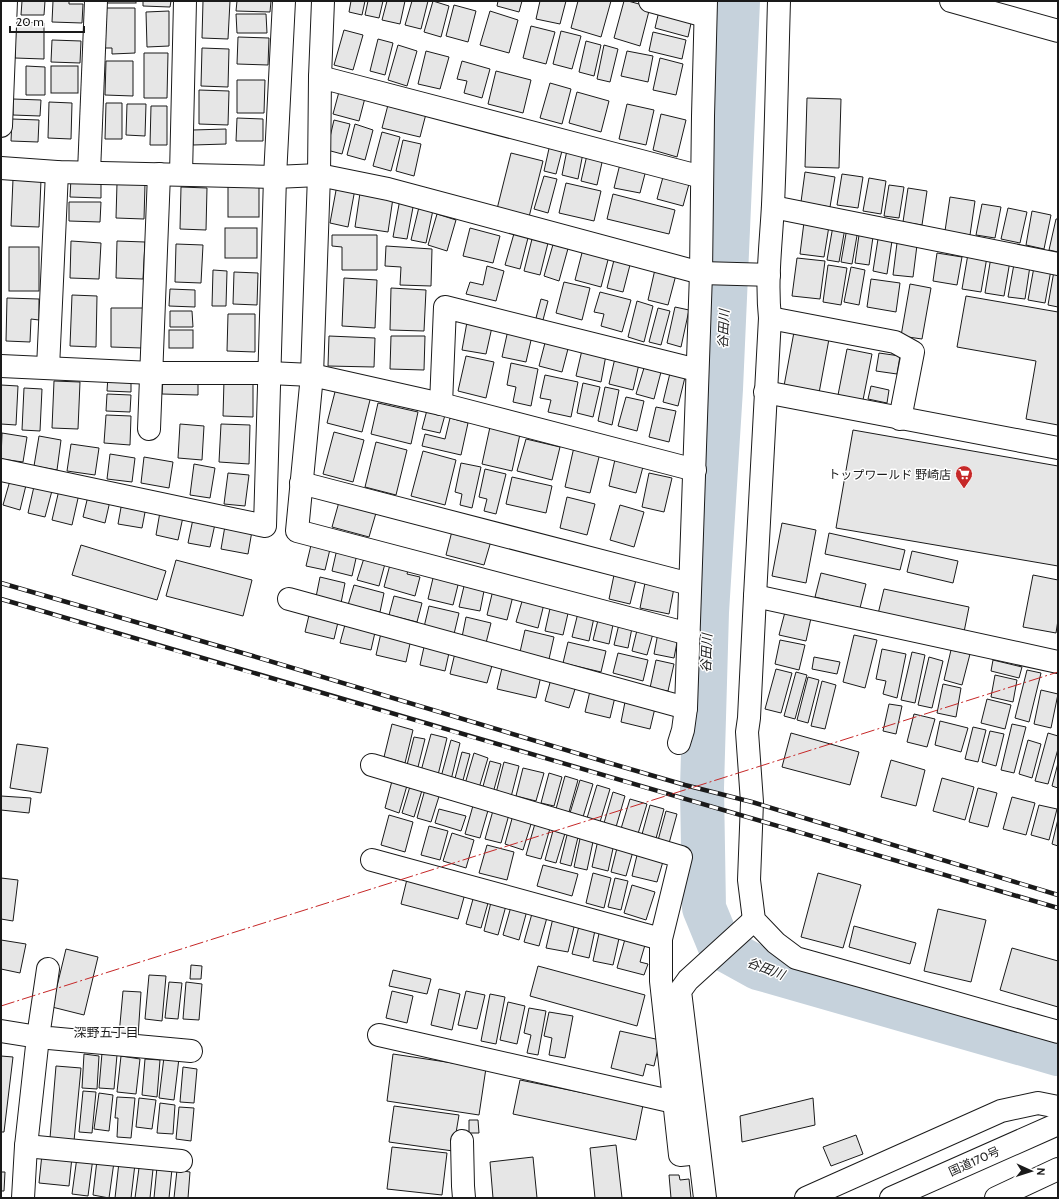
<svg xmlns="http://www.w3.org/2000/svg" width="1059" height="1199" font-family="Cabin,'Noto Sans JP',sans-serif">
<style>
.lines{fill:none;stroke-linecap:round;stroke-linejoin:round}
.river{stroke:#c6d2dc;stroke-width:44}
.building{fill:#e6e6e6;stroke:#1a1a1a}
.street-casing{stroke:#1a1a1a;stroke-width:24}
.secondary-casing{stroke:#1a1a1a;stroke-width:24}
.highway-casing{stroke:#1a1a1a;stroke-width:24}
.street{stroke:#fff;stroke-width:22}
.secondary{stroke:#fff;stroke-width:22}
.highway{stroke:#fff;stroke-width:22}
.rail-casing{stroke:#1a1a1a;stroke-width:4.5}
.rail{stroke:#fff;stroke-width:3;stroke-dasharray:9;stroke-linecap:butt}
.power{stroke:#c62828;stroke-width:1;stroke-dasharray:14 3 2 3;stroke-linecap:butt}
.labels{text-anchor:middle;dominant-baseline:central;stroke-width:3;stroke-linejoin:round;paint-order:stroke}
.poi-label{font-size:12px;fill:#1a1a1a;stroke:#fff;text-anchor:end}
.street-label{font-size:12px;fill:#1a1a1a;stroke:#fff}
.water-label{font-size:13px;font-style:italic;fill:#1a1a1a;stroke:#fff}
.neighbourhood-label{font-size:13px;fill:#1a1a1a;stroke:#fff}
</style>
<rect width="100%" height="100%" fill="#fff"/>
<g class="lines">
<path class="river" d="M738 1 721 389 707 612 702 788 704 908 720 947 758 968 1058 1054"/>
</g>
<g class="building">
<path d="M22 1H45L44 15H21Z"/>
<path d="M53 1H69V4H83L82 23 52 22Z"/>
<rect x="106" y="1" width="30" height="2"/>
<path d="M143 1H171L170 7 143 6Z"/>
<path d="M203 1H230L228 39 202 38Z"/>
<path d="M237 1H271L270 12 236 11Z"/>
<path d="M351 1H365L362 15 349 12Z"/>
<path d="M368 1H383L379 18 365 15Z"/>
<path d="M387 1H405L400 24 382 20Z"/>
<path d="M412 1H428L421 29 405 25Z"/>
<path d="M433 1 449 6 441 37 424 32Z"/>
<path d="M498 1H522L519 12 497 6Z"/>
<path d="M540 1H566L560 24 536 19Z"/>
<path d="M578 1H611L601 37 571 28Z"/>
<path d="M624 1H628L650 7 640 46 614 38Z"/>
<path d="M454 5 476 11 468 42 446 36Z"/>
<path d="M102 8H135V53L112 54V48H103Z"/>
<path d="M169 11V46L147 47 146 12Z"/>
<path d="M490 11 518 20 509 53 480 45Z"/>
<path d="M659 11 692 19 688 37 655 28Z"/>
<path d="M236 14H266L267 33H237Z"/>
<path d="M16 22 44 23V59L15 58Z"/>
<path d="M531 26 555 32 546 64 523 58Z"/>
<path d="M344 30 363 35 353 70 334 65Z"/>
<path d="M561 31 581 36 572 69 553 64Z"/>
<path d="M653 32 686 40 682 59 649 51Z"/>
<path d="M238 37 269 38 268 65 237 64Z"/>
<path d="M378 39 393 43 385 75 370 71Z"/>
<path d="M52 40 81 41 80 63 51 62Z"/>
<path d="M586 41 601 45 594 76 579 72Z"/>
<path d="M398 45 417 51 407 86 388 80Z"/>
<path d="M604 45 618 49 610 82 597 79Z"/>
<path d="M202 48 229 49 228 87 201 86Z"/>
<path d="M426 51 449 57 440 89 418 84Z"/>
<path d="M627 51 653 56 648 82 621 76Z"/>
<path d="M144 53H168L167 98H144Z"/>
<path d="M660 58 683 64 676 95 653 90Z"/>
<path d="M106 61H133V96L105 95Z"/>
<path d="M462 61 490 69 482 98 464 93 467 81 457 79Z"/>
<path d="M26 66 45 67V95H26Z"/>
<rect x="51" y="66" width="27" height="27"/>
<path d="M496 71 531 80 523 113 488 104Z"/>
<path d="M237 80H265L264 113H237Z"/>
<path d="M550 83 571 89 562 124 540 118Z"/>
<path d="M340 88 366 94 359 121 333 114Z"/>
<path d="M199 90 229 91 228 125 199 124Z"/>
<path d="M577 92 609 101 601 132 569 123Z"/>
<path d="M807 98 841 99 839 168 805 167Z"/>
<path d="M13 99 41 100 40 116 13 115Z"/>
<path d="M389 101 427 110 420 137 382 128Z"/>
<path d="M49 102 72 103 71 139 48 138Z"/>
<path d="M106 103H122V139H105Z"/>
<path d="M127 104H146L145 136 126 135Z"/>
<path d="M627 104 654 110 646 145 619 139Z"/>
<path d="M151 106H167V145H150Z"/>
<path d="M661 114 686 120 677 157 653 150Z"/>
<path d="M237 118 263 119V141H236Z"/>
<path d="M12 119 39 120 38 142 11 141Z"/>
<path d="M334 120 350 124 342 154 327 150Z"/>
<path d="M355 124 373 130 365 160 347 155Z"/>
<path d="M226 129V144L193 145V130Z"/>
<path d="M382 132 400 137 391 171 373 166Z"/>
<path d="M403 140 421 144 414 176 396 171Z"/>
<path d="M550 144 563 147 556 174 544 171Z"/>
<path d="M567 150 583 153 578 179 562 175Z"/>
<path d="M511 153 543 161 529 217 497 209Z"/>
<path d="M587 155 603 158 597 185 581 181Z"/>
<path d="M620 164 646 170 640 193 614 188Z"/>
<path d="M805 172 835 177 830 207 801 202Z"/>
<path d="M842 174 863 177 858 208 837 205Z"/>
<path d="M544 176 557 179 548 213 534 209Z"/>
<path d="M663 177 689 184 683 206 657 199Z"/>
<path d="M71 178 101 179V198L70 197Z"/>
<path d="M869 178 886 181 881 214 863 211Z"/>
<path d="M13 179 41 180 39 227 11 226Z"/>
<path d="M117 183 145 184 144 219 116 218Z"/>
<path d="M566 183 601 191 594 221 559 213Z"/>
<rect x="228" y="184" width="31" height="33"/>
<path d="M337 185 355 189 348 227 330 223Z"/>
<path d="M889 185 904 187 899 218 884 216Z"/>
<path d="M181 187 207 188 206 230 180 229Z"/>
<path d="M908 188 927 191 922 225 903 222Z"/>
<path d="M360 193 393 198 388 232 355 227Z"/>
<path d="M613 194 675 210 669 234 607 219Z"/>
<path d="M950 197 975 201 970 235 945 231Z"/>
<path d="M400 199 414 202 407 239 393 237Z"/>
<path d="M69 202H101L100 222 69 221Z"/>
<path d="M982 204 1001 207 995 238 976 235Z"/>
<path d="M419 207 433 210 426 243 411 240Z"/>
<path d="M1008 208 1027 212 1020 243 1001 239Z"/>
<path d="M1032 211 1051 215 1044 249 1026 245Z"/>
<path d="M437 214 456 220 447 251 428 245Z"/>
<path d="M1056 219H1058V252L1049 250Z"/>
<path d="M804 222 829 226 824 257 800 254Z"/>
<path d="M833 226 845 228 839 262 827 260Z"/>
<rect x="225" y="228" width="32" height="30"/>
<path d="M470 228 500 236 493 263 463 256Z"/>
<path d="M847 228 858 230 852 264 841 262Z"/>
<path d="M515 230 529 234 520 269 505 265Z"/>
<path d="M332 235H377V270H342V247L332 246Z"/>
<path d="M533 235 549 239 540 275 524 271Z"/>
<path d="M859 235 873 237 869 265 855 263Z"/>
<path d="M878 239 892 241 887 274 873 271Z"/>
<path d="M71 241 101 243 99 279 70 278Z"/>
<path d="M117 241 145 242 143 279 116 278Z"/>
<path d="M554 241 569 245 559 281 544 276Z"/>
<path d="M897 243 917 245 913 277 893 275Z"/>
<path d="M176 244 203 245 201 283 175 282Z"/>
<path d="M386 246 432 249 431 286 400 285 401 267 385 266Z"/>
<rect x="9" y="247" width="30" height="44"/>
<path d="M583 249 609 256 601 287 575 280Z"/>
<path d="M937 253 962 257 957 285 933 281Z"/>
<path d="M968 254 987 257 981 292 962 289Z"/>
<path d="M615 256 631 261 623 292 607 288Z"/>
<path d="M991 257 1010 261 1004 296 985 293Z"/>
<path d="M797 258 825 261 820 299 792 296Z"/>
<path d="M1014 264 1030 266 1025 299 1008 297Z"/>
<path d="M656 265 677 271 668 305 648 300Z"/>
<path d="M828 265 847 268 841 305 823 302Z"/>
<path d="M487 266 504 271 496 301 466 294 470 282 483 285Z"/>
<path d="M851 267 865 270 859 305 844 302Z"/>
<path d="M1034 267 1051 270 1045 303 1028 300Z"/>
<path d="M213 270 227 271 226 306H212Z"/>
<path d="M1054 271 1058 272V307L1048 305Z"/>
<path d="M234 272 258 273 257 305 233 304Z"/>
<path d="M344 278 377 280 375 328 342 326Z"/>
<path d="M871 279 900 283 896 312 867 307Z"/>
<path d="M564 282 590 288 582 320 556 313Z"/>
<path d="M910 284 931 288 922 339 901 336Z"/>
<path d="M391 288 426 290 424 331 390 330Z"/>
<path d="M170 289 195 290V307L169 306Z"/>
<path d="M600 292 631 300 622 332 601 326 604 314 594 312Z"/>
<path d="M72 295 97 296 96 347 70 346Z"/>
<path d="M966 296 1058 312V425L1026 419 1036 361 957 347Z"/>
<path d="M7 298 39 299V320L31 319 30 342 6 341Z"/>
<path d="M541 299 548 301 543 320 536 318Z"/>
<path d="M637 301 653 306 644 342 628 337Z"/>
<path d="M675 307 689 310 681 347 667 343Z"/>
<path d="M111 308H143L142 348 111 347Z"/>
<path d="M658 308 670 311 661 345 649 342Z"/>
<path d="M170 311H192L193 327H170Z"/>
<path d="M228 314H255V352L227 351Z"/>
<path d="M467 322 492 327 486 354 462 350Z"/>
<rect x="169" y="330" width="24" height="18"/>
<path d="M508 330 532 336 526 362 502 357Z"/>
<path d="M794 332 829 339 819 393 784 386Z"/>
<path d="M329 336 375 338 374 367 328 366Z"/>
<path d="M391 336H425L424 370 390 369Z"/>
<path d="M546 339 569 345 562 372 539 366Z"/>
<path d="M847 349 872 354 863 400 838 395Z"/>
<path d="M582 350 606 355 601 382 576 376Z"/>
<path d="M879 353 900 356 897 374 876 371Z"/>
<path d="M466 356 494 362 486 398 458 391Z"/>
<path d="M615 358 639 364 633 390 609 384Z"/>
<path d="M511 363 538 369 531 406 513 402 516 387 507 385Z"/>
<path d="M644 368 661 372 654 399 636 394Z"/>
<path d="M671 369 686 373 678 406 663 402Z"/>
<path d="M545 375 578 382 571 417 548 412 551 400 540 398Z"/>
<path d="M108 376 131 378V392L107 391Z"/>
<path d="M163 378 198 379V395L162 394Z"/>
<path d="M224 380H253V417L223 416Z"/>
<path d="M54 381 80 382 78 429 52 428Z"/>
<path d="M583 383 600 387 593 417 577 413Z"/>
<path d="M1 385 18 386 16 425 1 424Z"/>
<path d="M871 386 889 390 887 403 868 399Z"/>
<path d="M605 387 619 390 612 425 598 421Z"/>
<path d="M24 388 42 389 40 431 22 430Z"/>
<path d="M336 388 371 396 362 432 327 423Z"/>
<path d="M107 394 131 395 130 412 106 411Z"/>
<path d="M626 397 644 401 637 431 618 426Z"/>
<path d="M378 403 418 412 411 444 371 434Z"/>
<path d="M656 407 676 411 669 442 649 437Z"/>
<path d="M427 410 445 415 440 433 422 429Z"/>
<path d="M106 415 131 416 130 445 104 443Z"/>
<path d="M450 418 468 423 461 455 422 446 425 434 445 439Z"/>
<path d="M180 424 204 426 202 460 178 458Z"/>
<path d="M221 424 250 425 249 464 219 462Z"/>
<path d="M490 427 520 434 512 471 482 464Z"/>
<path d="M853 430 1058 466V566L836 528Z"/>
<path d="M334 432 364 440 353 482 323 474Z"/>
<path d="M2 433 27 437 23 462 1 459Z"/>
<path d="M39 436 61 440 57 470 34 466Z"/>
<path d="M526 439 560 447 552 480 517 471Z"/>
<path d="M376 442 407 450 396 495 365 487Z"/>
<path d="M71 444 99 448 95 475 67 471Z"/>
<path d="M574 447 600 453 590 493 565 487Z"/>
<path d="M423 451 456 460 445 505 411 496Z"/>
<path d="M110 454 135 458 132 482 107 479Z"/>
<path d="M616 455 644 463 636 493 609 486Z"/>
<path d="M144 457 173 462 169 488 141 483Z"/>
<path d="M461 463 481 467 472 508 460 505 462 494 455 492Z"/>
<path d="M194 464 215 468 210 498 190 495Z"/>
<path d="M485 469 506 474 496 514 484 511 487 499 479 497Z"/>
<path d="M228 473 249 475 245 506 224 504Z"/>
<path d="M649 473 672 478 664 512 642 507Z"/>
<path d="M11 477 27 481 20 510 3 505Z"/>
<path d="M512 477 552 486 546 513 506 504Z"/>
<path d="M35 482 53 487 45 517 28 513Z"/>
<path d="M59 490 79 494 72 525 52 520Z"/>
<path d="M88 496 110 501 105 523 83 517Z"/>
<path d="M567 497 595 504 587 535 560 528Z"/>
<path d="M122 502 146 507 142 528 118 524Z"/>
<path d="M339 502 376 513 369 537 332 527Z"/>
<path d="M620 505 644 512 634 547 610 540Z"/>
<path d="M160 512 183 517 178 540 156 535Z"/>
<path d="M193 519 215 524 210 547 188 543Z"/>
<path d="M782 523 816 530 806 583 772 576Z"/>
<path d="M225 526 252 531 248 554 221 549Z"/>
<path d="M452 531 491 541 484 565 446 555Z"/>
<path d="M829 533 905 550 900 570 825 554Z"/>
<path d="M312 541 331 545 325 570 306 566Z"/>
<path d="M81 545 166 571 157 600 72 575Z"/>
<path d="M337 549 357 554 352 576 332 571Z"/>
<path d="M912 551 958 561 953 583 907 572Z"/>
<path d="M365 555 386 560 379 586 357 580Z"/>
<path d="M176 560 252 580 243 616 166 596Z"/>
<path d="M391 561 409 566 407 574 420 577 415 596 384 587Z"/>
<path d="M821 573 866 584 860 608 815 597Z"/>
<path d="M434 574 459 581 453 605 428 599Z"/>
<path d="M614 575 636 580 630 604 609 599Z"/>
<path d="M1033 575 1058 580V620L1056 633 1023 627Z"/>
<path d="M320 577 345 583 341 603 316 597Z"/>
<path d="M465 582 485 586 480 611 459 607Z"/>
<path d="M645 583 674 588 669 614 640 608Z"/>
<path d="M354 585 384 593 380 612 348 605Z"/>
<path d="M884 589 969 607 964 632 878 614Z"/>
<path d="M493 590 513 596 507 620 487 615Z"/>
<path d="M394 596 422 603 417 622 389 615Z"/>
<path d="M523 598 544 604 538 628 516 622Z"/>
<path d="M551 604 569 609 563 635 545 631Z"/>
<path d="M429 606 459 613 454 634 424 627Z"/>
<path d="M579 609 595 613 589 641 572 637Z"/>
<path d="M310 611 339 618 334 639 305 632Z"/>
<path d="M785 612 811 618 806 641 779 635Z"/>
<path d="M599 616 614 620 609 644 593 640Z"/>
<path d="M466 617 491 623 486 643 462 637Z"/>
<path d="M620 620 633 623 628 648 614 645Z"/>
<path d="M346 621 376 628 371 650 340 643Z"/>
<path d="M638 626 654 630 647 655 632 651Z"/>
<path d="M525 630 554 637 549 659 520 652Z"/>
<path d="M381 633 411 639 406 662 376 655Z"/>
<path d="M658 633 678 637 674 658 654 654Z"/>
<path d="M854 635 877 640 865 688 843 682Z"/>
<path d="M780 640 805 645 799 670 775 664Z"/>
<path d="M568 642 606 651 601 672 563 663Z"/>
<path d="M424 647 449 653 445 671 420 665Z"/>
<path d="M882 649 906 654 897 698 883 694 886 681 876 679Z"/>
<path d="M951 650 970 654 962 685 944 680Z"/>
<path d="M912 652 925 655 915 703 901 700Z"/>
<path d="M455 653 493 662 487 683 450 674Z"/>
<path d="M618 653 648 660 643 681 613 673Z"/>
<path d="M814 657 840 662 837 674 812 669Z"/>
<path d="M929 657 943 661 932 708 918 705Z"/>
<path d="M656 660 674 664 668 691 650 688Z"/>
<path d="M993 660 1022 667 1019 678 991 671Z"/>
<path d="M502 668 541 676 536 698 497 689Z"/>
<path d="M776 669 792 673 781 713 765 709Z"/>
<path d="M1027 670 1041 673 1029 722 1015 718Z"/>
<path d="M796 672 807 675 795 719 784 716Z"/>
<path d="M995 675 1017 680 1013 702 991 697Z"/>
<path d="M808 677 819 680 808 723 797 720Z"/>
<path d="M551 679 576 686 569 708 545 701Z"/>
<path d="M822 681 836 685 825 729 811 726Z"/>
<path d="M943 684 961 688 956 717 937 713Z"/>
<path d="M1041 690 1058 694 1051 728 1034 724Z"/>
<path d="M590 691 615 697 610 718 585 712Z"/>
<path d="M987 699 1011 705 1005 729 981 723Z"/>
<path d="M625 702 655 708 650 729 621 722Z"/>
<path d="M889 704 902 706 896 734 883 731Z"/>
<path d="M914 714 935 719 927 747 907 742Z"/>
<path d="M940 721 968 728 961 752 935 745Z"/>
<path d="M392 724 413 730 405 763 384 757Z"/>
<path d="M1012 724 1026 727 1014 773 1001 770Z"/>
<path d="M973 727 986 730 978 762 965 759Z"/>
<path d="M990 731 1004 734 996 766 982 762Z"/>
<path d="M791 733 859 752 850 785 782 767Z"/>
<path d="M1048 733 1058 736V749L1048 784 1035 781Z"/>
<path d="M431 734 447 738 438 775 421 771Z"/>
<path d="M414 737 425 739 418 767 407 765Z"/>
<path d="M451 740 460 743 451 780 441 777Z"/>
<path d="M1028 740 1041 744 1032 778 1019 774Z"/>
<path d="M17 744 48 748 41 793 10 788Z"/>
<path d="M462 752 470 754 462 784 454 782Z"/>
<path d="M474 753 488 758 479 788 465 784Z"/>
<path d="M891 760 925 770 916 806 881 797Z"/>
<path d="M490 761 501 764 493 793 482 790Z"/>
<path d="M504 762 519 766 511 797 496 793Z"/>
<path d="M1058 763V788L1052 786Z"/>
<path d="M523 768 544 773 536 801 516 796Z"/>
<path d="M549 773 562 777 554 806 541 803Z"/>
<path d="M565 776 578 780 569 812 556 809Z"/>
<path d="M393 777 408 782 399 813 385 808Z"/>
<path d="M942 778 974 787 965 820 933 811Z"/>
<path d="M580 780 593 784 583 817 570 813Z"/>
<path d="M411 783 423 787 414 817 402 813Z"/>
<path d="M597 785 610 789 600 822 587 818Z"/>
<path d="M426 786 441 790 431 822 417 818Z"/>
<path d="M978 788 997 793 988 827 969 822Z"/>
<path d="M613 792 625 796 616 827 604 823Z"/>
<path d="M1 796 31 798 29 813 1 810Z"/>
<path d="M1012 797 1035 803 1026 835 1003 829Z"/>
<path d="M630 799 647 804 637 837 620 832Z"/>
<path d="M474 802 489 807 480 838 465 834Z"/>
<path d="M650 805 664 809 655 842 641 838Z"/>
<path d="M1039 805 1057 809 1049 840 1031 835Z"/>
<path d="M494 807 510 811 501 843 485 839Z"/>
<path d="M439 809 466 816 461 831 435 823Z"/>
<path d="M666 811 677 814 668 847 657 844Z"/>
<path d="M389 815 413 822 405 852 381 845Z"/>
<path d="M513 815 532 821 523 850 505 844Z"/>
<path d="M1058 819V846L1052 844Z"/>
<path d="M536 820 551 825 541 859 526 855Z"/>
<path d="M429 826 448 831 440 860 421 855Z"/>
<path d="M554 827 566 830 556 863 545 860Z"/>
<path d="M568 831 579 833 571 866 560 863Z"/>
<path d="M452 833 474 840 466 868 443 861Z"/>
<path d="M581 834 594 837 587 870 574 867Z"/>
<path d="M598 840 614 844 608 871 592 867Z"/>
<path d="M618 844 634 848 626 876 611 872Z"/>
<path d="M487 845 514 852 507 880 479 873Z"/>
<path d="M638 851 664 858 657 882 632 876Z"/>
<path d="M543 865 578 874 572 896 537 886Z"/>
<path d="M593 873 611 878 604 908 586 903Z"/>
<path d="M818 873 861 885 843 948 801 937Z"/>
<path d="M408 875 466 890 458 919 401 904Z"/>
<path d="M1 878 18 880 13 921 1 919Z"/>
<path d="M615 878 628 881 621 910 608 907Z"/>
<path d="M632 885 655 892 646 920 624 913Z"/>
<path d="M475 892 490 896 481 928 466 924Z"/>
<path d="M492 898 507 902 498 935 484 931Z"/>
<path d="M512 903 528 907 519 940 503 935Z"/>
<path d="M938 909 986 920 971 982 924 971Z"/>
<path d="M533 910 548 914 539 946 524 942Z"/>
<path d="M553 918 575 923 568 952 546 948Z"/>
<path d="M580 922 596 926 589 958 572 954Z"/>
<path d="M854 926 916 943 910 964 849 947Z"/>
<path d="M600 929 620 934 613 965 593 961Z"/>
<path d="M625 939 645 945 640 962 648 964 644 975 617 968Z"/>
<path d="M1 940 26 944 20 973 1 969Z"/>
<path d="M1012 948 1058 961V1007L1000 990Z"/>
<path d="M66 949 98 957 84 1015 52 1007Z"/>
<path d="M191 965 202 966 201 979H190Z"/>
<path d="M538 966 645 995 637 1026 530 996Z"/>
<path d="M393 970 431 979 427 994 389 986Z"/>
<path d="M149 975 166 976 162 1021 145 1019Z"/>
<path d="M169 982 182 983 178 1019 165 1018Z"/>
<path d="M186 982 202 984 199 1020 183 1019Z"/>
<path d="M439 989 460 994 452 1030 431 1025Z"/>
<path d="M123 991 141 992 138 1037 119 1035Z"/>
<path d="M392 991 413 996 407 1023 386 1018Z"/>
<path d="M466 991 485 995 477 1029 458 1025Z"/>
<path d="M490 994 505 997 496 1044 481 1041Z"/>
<path d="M508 1002 525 1006 517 1044 500 1040Z"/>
<path d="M529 1008 546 1011 538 1055 527 1053 531 1035 524 1033Z"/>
<path d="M549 1012 573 1016 565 1058 549 1055 552 1038 544 1036Z"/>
<path d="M620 1031 660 1040 654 1066 646 1064 643 1076 611 1068Z"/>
<path d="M102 1053 117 1055 114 1089 99 1088Z"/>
<path d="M84 1054 99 1056 97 1089 82 1088Z"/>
<path d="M393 1054 486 1068 479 1115 387 1101Z"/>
<path d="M1 1056 13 1057 4 1132H1Z"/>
<path d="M121 1056 140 1059 136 1094 117 1092Z"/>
<path d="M164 1057 179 1058 174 1100 159 1098Z"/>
<path d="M145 1059 160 1060 157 1097 142 1095Z"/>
<path d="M56 1066 81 1068 74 1141 50 1138Z"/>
<path d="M183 1067 197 1069 194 1103 180 1102Z"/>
<path d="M520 1080 643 1105 636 1140 513 1114Z"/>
<path d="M83 1091 96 1092 92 1133 79 1132Z"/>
<path d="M99 1093 113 1095 109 1131 94 1129Z"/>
<path d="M117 1097 135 1098 131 1138 117 1137 118 1118H115Z"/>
<path d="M139 1098 156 1100 152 1129 136 1127Z"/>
<path d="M813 1098 815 1125 742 1142 740 1116Z"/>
<path d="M160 1103 175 1105 173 1134 157 1133Z"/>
<path d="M394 1106 459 1115 453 1151 389 1142Z"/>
<path d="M179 1107 194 1108 191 1141 176 1139Z"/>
<path d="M469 1120H478L479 1133H469Z"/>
<path d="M856 1135 863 1154 831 1166 823 1147Z"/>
<path d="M616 1145 622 1198H595L590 1148Z"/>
<path d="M392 1147 447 1153 442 1195 387 1189Z"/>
<path d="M42 1154 72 1157 69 1186 39 1183Z"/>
<path d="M77 1157 93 1158 88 1196 72 1194Z"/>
<path d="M533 1157 537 1198H493L490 1162Z"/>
<path d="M97 1160 114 1162 109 1198 93 1195Z"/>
<path d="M119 1162 135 1164 131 1198H115Z"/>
<path d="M157 1167 172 1169 169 1198H154Z"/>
<path d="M139 1168 153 1169 150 1198H135Z"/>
<path d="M177 1170 190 1172 188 1198H174Z"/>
<path d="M1 1172H5L4 1191H1Z"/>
<path d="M669 1175H679L680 1180 689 1179 691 1198H671Z"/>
</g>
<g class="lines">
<g class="street-casing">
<g id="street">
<path d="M323 1 320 77 319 175 312 375 297 531 689 634"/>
<path d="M650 1 705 16"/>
<path d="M951 1 1058 31"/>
<path d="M320 77 702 177"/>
<path d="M1 126 6 1"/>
<path d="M89 172 96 1"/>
<path d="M181 174 185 1"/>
<path d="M773 207 1058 264"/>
<path d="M770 318 895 342 913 352 900 419"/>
<path d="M1 366 152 373H269L312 375 441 404 695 470"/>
<path d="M48 368 57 172"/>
<path d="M765 392 1058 448"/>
<path d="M441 404 445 307 697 370"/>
<path d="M149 429 159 174"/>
<path d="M1 470 265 526 275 177 284 1"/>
<path d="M301 483 690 584"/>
<path d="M755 596 1058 662"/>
<path d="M289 599 686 708"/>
<path d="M679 743 683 730 686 708 701 273"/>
<path d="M372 765 681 857 661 939V981L680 1155 699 1153"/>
<path d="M372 860 661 939"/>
<path d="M48 969 38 1037 191 1051"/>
<path d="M1 1031 38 1037 26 1146 23 1198"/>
<path d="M379 1035 674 1102"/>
<path d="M462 1141 463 1186 464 1198"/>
<path d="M26 1146 181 1161"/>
<path d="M705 1198 680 991 688 980 754 920"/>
<path d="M806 1198 1001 1111 1038 1103 1058 1107"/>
<path d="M996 1198 1058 1169"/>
</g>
</g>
<g class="secondary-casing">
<g id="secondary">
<path d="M779 1C777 69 776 137 773 205 771 243 766 281 770 318L755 596 749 718 747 732 752 802 749 880 754 920 776 943 796 958 864 977 1058 1032"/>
<path d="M1 168 57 172 275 177 319 175 388 189 701 273 769 275"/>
<path d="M701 273 703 116 706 1"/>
</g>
</g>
<g class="highway-casing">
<path id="highway" d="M891 1198 1058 1124"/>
</g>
<use href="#street" class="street"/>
<use href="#secondary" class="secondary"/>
<use href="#highway" class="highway"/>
<g class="rail-casing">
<g id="rail">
<path d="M1 583 253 656 606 762 685 785 752 802 1058 895"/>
<path d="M1 599C353 704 706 804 1058 908"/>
</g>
</g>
<use href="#rail" class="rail"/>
<path class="power" d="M1 1006 1058 672"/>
</g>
<defs>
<g id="supermarket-pin" transform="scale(0.9)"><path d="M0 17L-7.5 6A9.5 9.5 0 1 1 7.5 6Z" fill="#c62828" stroke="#fff"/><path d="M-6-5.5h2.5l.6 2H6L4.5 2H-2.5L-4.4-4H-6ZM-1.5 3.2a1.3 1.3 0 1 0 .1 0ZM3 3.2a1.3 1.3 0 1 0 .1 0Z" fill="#fff"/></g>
</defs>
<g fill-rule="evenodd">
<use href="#supermarket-pin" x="964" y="474"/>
</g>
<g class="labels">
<g class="poi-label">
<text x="951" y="474">トップワールド 野崎店</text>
</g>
<g class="street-label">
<text transform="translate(974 1161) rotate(-24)">国道170号</text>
</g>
<g class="water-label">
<text transform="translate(723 329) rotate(-87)">谷田川</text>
<text transform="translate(706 653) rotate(-88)">谷田川</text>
<text transform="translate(766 968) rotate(21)">谷田川</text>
</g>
<g class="neighbourhood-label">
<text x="106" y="1032">深野五丁目</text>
</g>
</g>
<rect width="1059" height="1199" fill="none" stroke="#1a1a1a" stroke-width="4"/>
<g transform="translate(1031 1171) rotate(93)" stroke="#ffffff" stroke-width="3" paint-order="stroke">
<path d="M0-3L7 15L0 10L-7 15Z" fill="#1a1a1a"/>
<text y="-6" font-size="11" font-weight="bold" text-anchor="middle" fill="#1a1a1a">N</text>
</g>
<path d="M10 26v6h74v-6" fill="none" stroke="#1a1a1a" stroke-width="2"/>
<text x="16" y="26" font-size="12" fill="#1a1a1a" stroke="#ffffff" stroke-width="3" paint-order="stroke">20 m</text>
</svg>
